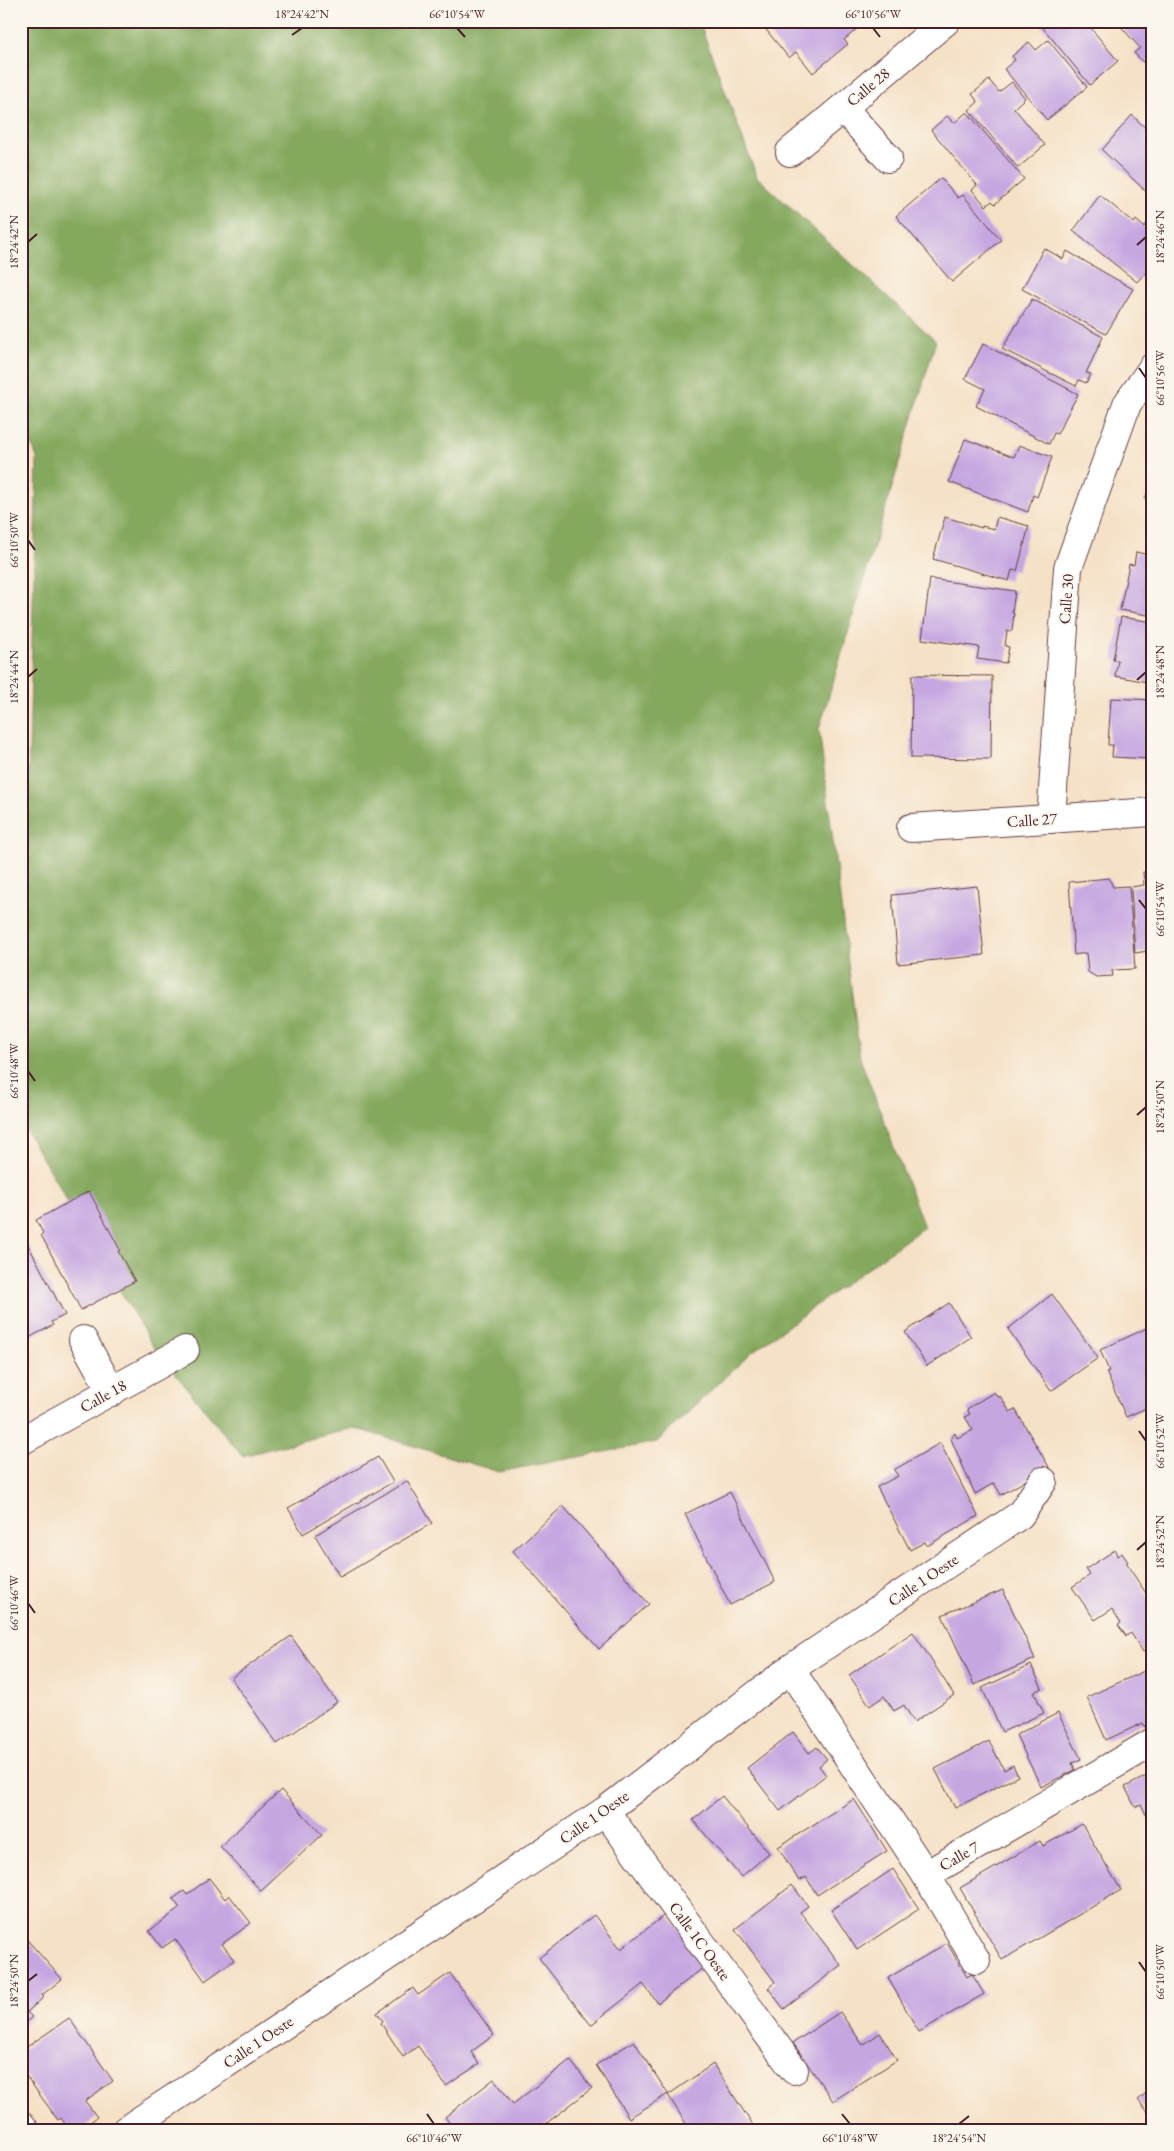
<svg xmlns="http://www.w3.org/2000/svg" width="1174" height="2151" font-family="'EB Garamond',serif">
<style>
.forest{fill:#84a85d;stroke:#676444}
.building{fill:#c5a6e1}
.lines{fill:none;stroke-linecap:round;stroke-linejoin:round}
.minor-casing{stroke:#643c42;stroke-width:30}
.minor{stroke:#fff;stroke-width:28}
.ticks{fill:none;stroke:#4a1f2b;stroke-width:2}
.labels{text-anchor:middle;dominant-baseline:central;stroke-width:4;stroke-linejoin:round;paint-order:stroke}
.street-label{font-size:16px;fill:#4a1f2b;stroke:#fbf7ec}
.neatline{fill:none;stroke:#4a1f2b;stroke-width:2}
.ticks-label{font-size:12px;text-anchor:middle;fill:#4a1f2b}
</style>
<rect width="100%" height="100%" fill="#fbf7ec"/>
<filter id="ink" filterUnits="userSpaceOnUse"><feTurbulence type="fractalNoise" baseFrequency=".02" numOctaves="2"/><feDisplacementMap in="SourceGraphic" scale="10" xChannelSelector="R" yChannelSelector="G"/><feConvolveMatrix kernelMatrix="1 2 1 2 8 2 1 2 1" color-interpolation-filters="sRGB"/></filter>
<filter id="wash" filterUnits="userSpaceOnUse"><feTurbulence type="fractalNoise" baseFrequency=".0096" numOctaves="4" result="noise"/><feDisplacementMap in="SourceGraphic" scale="20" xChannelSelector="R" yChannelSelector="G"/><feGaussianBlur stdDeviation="1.12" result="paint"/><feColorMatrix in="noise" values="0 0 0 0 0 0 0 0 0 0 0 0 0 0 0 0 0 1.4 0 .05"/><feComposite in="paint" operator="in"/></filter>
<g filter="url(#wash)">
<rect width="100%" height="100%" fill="#f5e1c6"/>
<path class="forest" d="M21 21H699L757 177 936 341 819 729 860 1058 924 1227 752 1352 657 1442 499 1472 354 1428 242 1456 152 1345 21 1122V1042L37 458 21 417Z"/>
<g id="blocks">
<g class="building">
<path d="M759 21H850L857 29 844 40 848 44 813 73 796 52 789 58Z"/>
<path d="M1041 21H1085L1118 61 1090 85 1039 23Z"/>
<path d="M1116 21H1153V57L1145 64 1134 53 1140 48Z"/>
<path d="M1048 40 1087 87 1047 120 1004 69 1015 60 1012 56 1029 42 1036 50Z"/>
<path d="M989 80 999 92 1012 82 1025 98 1014 108 1045 145 1018 168 969 110 978 102 972 94Z"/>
<path d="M967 112 1024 179 995 204 992 201 986 206 972 190 977 185 931 130 947 116 954 123Z"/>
<path d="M1132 115 1153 135V198L1102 150Z"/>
<path d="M941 178 958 198 963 195 1001 240 952 282 896 216Z"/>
<path d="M1100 195 1134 223 1136 220 1144 227 1153 216V269L1148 275 1145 273 1137 282 1073 231Z"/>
<path d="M1044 248 1063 259 1067 251 1133 289 1106 334 1022 289Z"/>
<path d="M1032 299 1103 337 1086 373 1091 374 1086 383 1079 380 1076 386 1002 349Z"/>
<path d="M983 344 1078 394 1057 434 1054 433 1049 444 976 406 985 389 965 379Z"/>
<path d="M965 439 1014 457 1019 445 1052 457 1037 497 1033 495 1028 512 949 482Z"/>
<path d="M1153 480V502L1145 499Z"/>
<path d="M945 517 982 528V526L994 529 997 517 1029 526 1017 571 1012 570 1009 581 933 559Z"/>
<path d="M1136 552 1153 556V616L1120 610 1129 564 1134 565Z"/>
<path d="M930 579 1015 591 1012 613H1014L1012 631H1007L1005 646 1009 647 1006 663 977 659 979 647 922 639Z"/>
<path d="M1121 617 1153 622V683L1115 676 1118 660H1113Z"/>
<path d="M912 675 992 676 991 759 911 758Z"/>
<path d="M1111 698 1153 700V759L1112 757 1113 745H1108Z"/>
<path d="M1143 872H1153V945H1148V951L1135 953 1131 887 1144 885Z"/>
<path d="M1109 878 1113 887 1129 886 1135 969 1112 970 1113 976 1096 977 1088 972 1086 953 1074 955 1069 882Z"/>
<path d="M21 881H25L23 927H21Z"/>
<path d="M977 886 984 955 898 964 892 895Z"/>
<path d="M89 1191 120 1250 118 1251 135 1281 81 1310 41 1235 43 1233 36 1220Z"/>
<path d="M26 1241 65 1315 51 1322 53 1325 21 1342V1244Z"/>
<path d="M1052 1294 1098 1358 1051 1391 1008 1329Z"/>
<path d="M949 1303 971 1337 927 1366 905 1332Z"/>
<path d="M1153 1325V1405L1126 1417 1106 1372 1109 1371 1100 1350Z"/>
<path d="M994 1392 998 1398 1000 1396 1010 1412 1015 1409 1049 1467 1001 1495 994 1483 975 1494 951 1439 955 1433 957 1438 973 1430 965 1417 970 1414 967 1409Z"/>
<path d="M940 1443 978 1516 927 1546 925 1542 910 1550 877 1487 898 1476 894 1470Z"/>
<path d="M378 1457 393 1482 303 1534 288 1508Z"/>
<path d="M407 1481 432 1523 340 1577 315 1535Z"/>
<path d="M730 1492 775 1582 730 1605 685 1514Z"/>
<path d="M563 1506 649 1604 599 1649 513 1551Z"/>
<path d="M1115 1550 1117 1556 1122 1553 1128 1562 1126 1563 1153 1604V1646L1143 1652 1131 1633 1126 1636 1118 1625 1121 1623 1112 1609 1095 1620 1072 1587 1090 1575 1086 1569Z"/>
<path d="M1003 1590 1035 1659 974 1685 942 1615Z"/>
<path d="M913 1632 954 1695 914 1722 904 1705 894 1711 884 1696 870 1706 849 1675Z"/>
<path d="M291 1636 337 1702 277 1744 231 1678Z"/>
<path d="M1031 1665 1042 1688 1034 1692 1044 1713 1002 1732 982 1688Z"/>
<path d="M1153 1667V1723L1145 1727 1143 1723 1106 1740 1087 1697Z"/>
<path d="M1058 1713 1081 1759 1072 1763 1075 1770 1041 1787 1016 1735Z"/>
<path d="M793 1732 809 1753 817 1747 827 1759 819 1766 826 1775 780 1811 747 1768Z"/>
<path d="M989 1741 1004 1770 1013 1765 1018 1776 955 1808 935 1769Z"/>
<path d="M1153 1773V1829L1141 1804 1135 1807 1125 1787Z"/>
<path d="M281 1790 322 1835 261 1891 220 1846Z"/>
<path d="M722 1796 769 1853 741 1877 693 1820Z"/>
<path d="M854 1799 887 1851 817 1895 806 1877 799 1881 778 1847Z"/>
<path d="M1082 1824 1121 1890 1002 1960 960 1888 1040 1841 1043 1846Z"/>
<path d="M893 1869 919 1909 857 1950 831 1910Z"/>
<path d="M209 1878 225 1899 229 1895 251 1923 222 1944 234 1960 205 1981 175 1939 162 1948 149 1931 180 1908 173 1899 184 1891 187 1895Z"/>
<path d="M792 1885 808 1906 800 1912 841 1965 784 2009 768 1988 775 1982 735 1929Z"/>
<path d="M667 1913 708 1964 658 2003 643 1984 591 2025 539 1958 594 1915 621 1949Z"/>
<path d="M21 1933 62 1979 42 1995 44 1997 27 2012 32 2017 21 2026Z"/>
<path d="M947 1943 967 1977 972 1974 984 1994 919 2032 888 1978Z"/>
<path d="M450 1973 494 2035 471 2052 479 2064 446 2086 418 2046 403 2057 381 2023 383 2021 377 2013 413 1988 418 1995Z"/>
<path d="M840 2012 863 2045 880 2033 897 2060 833 2101 793 2043Z"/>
<path d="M69 2018 113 2081 85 2101 97 2117 80 2130H69L61 2118 58 2120 21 2069V2051Z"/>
<path d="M634 2041 668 2094 629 2118 596 2065Z"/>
<path d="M570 2060 592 2088 538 2130H455L445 2117 494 2079 513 2104Z"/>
<path d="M713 2064 754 2127 750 2130H690L668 2095Z"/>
<path d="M1153 2087V2118L1138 2100Z"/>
</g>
</g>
</g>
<g filter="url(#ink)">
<use href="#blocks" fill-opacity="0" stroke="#643c42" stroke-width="1"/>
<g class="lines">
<g class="minor-casing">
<g id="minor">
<path d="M843 108 888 158"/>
<path d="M790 152 946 21"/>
<path d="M1051 819 1068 568 1127 404 1153 367"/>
<path d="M911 828 1153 812"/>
<path d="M83 1340 112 1392"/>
<path d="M21 1441 185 1350"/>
<path d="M790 1669 926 1875 976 1960"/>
<path d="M605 1811 794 2070"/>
<path d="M926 1875 1153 1742"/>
<path d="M21 2125 25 2130"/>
<path d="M126 2130 605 1811 790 1669 1020 1515 1043 1481"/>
</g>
</g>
<use href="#minor" class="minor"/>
</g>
</g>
<path class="ticks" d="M457 28 465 37M873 28 880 37M292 35 302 28M28 242 37 234M1137 245 1146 237M1139 368 1146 378M28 540 35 550M28 677 37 669M1137 680 1146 672M1139 900 1146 909M28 1071 35 1081M1137 1115 1146 1107M1139 1431 1146 1441M1137 1550 1146 1542M28 1603 35 1613M1139 1962 1146 1972M28 1981 37 1974M427 2114 434 2124M842 2114 850 2124M959 2124 969 2116"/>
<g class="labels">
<g class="street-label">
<text transform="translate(868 87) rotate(-40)">Calle 28</text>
<text transform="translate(1066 599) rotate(-86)">Calle 30</text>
<text transform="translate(1032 820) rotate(-4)">Calle 27</text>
<text transform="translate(103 1396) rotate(-29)">Calle 18</text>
<text transform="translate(923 1580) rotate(-34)">Calle 1 Oeste</text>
<text transform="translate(594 1817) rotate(-35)">Calle 1 Oeste</text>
<text transform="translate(959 1856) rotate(-30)">Calle 7</text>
<text transform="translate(700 1941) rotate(54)">Calle 1C Oeste</text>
<text transform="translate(258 2042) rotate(-34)">Calle 1 Oeste</text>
</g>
</g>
<rect width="1174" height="2151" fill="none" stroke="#fbf7ec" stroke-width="55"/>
<rect x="28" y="28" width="1118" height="2096" class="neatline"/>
<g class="ticks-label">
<text x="302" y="18">18°24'42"N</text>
<text x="457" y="18">66°10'54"W</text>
<text x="873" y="18">66°10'56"W</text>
<text transform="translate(1160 237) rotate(-90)" y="4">18°24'46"N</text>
<text transform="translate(14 242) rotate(-90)" y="4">18°24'42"N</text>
<text transform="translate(1160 378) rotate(-90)" y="4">66°10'56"W</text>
<text transform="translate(14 540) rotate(-90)" y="4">66°10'50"W</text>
<text transform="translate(1160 672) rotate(-90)" y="4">18°24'48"N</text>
<text transform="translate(14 677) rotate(-90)" y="4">18°24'44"N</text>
<text transform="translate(1160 909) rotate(-90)" y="4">66°10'54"W</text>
<text transform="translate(14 1071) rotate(-90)" y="4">66°10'48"W</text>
<text transform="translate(1160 1107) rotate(-90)" y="4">18°24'50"N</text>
<text transform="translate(1160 1441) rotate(-90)" y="4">66°10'52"W</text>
<text transform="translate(1160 1542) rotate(-90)" y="4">18°24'52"N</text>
<text transform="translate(14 1603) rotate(-90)" y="4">66°10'46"W</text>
<text transform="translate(1160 1972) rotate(-90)" y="4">66°10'50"W</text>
<text transform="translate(14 1981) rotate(-90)" y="4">18°24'50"N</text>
<text x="434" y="2142">66°10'46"W</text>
<text x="850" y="2142">66°10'48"W</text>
<text x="959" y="2142">18°24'54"N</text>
</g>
</svg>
